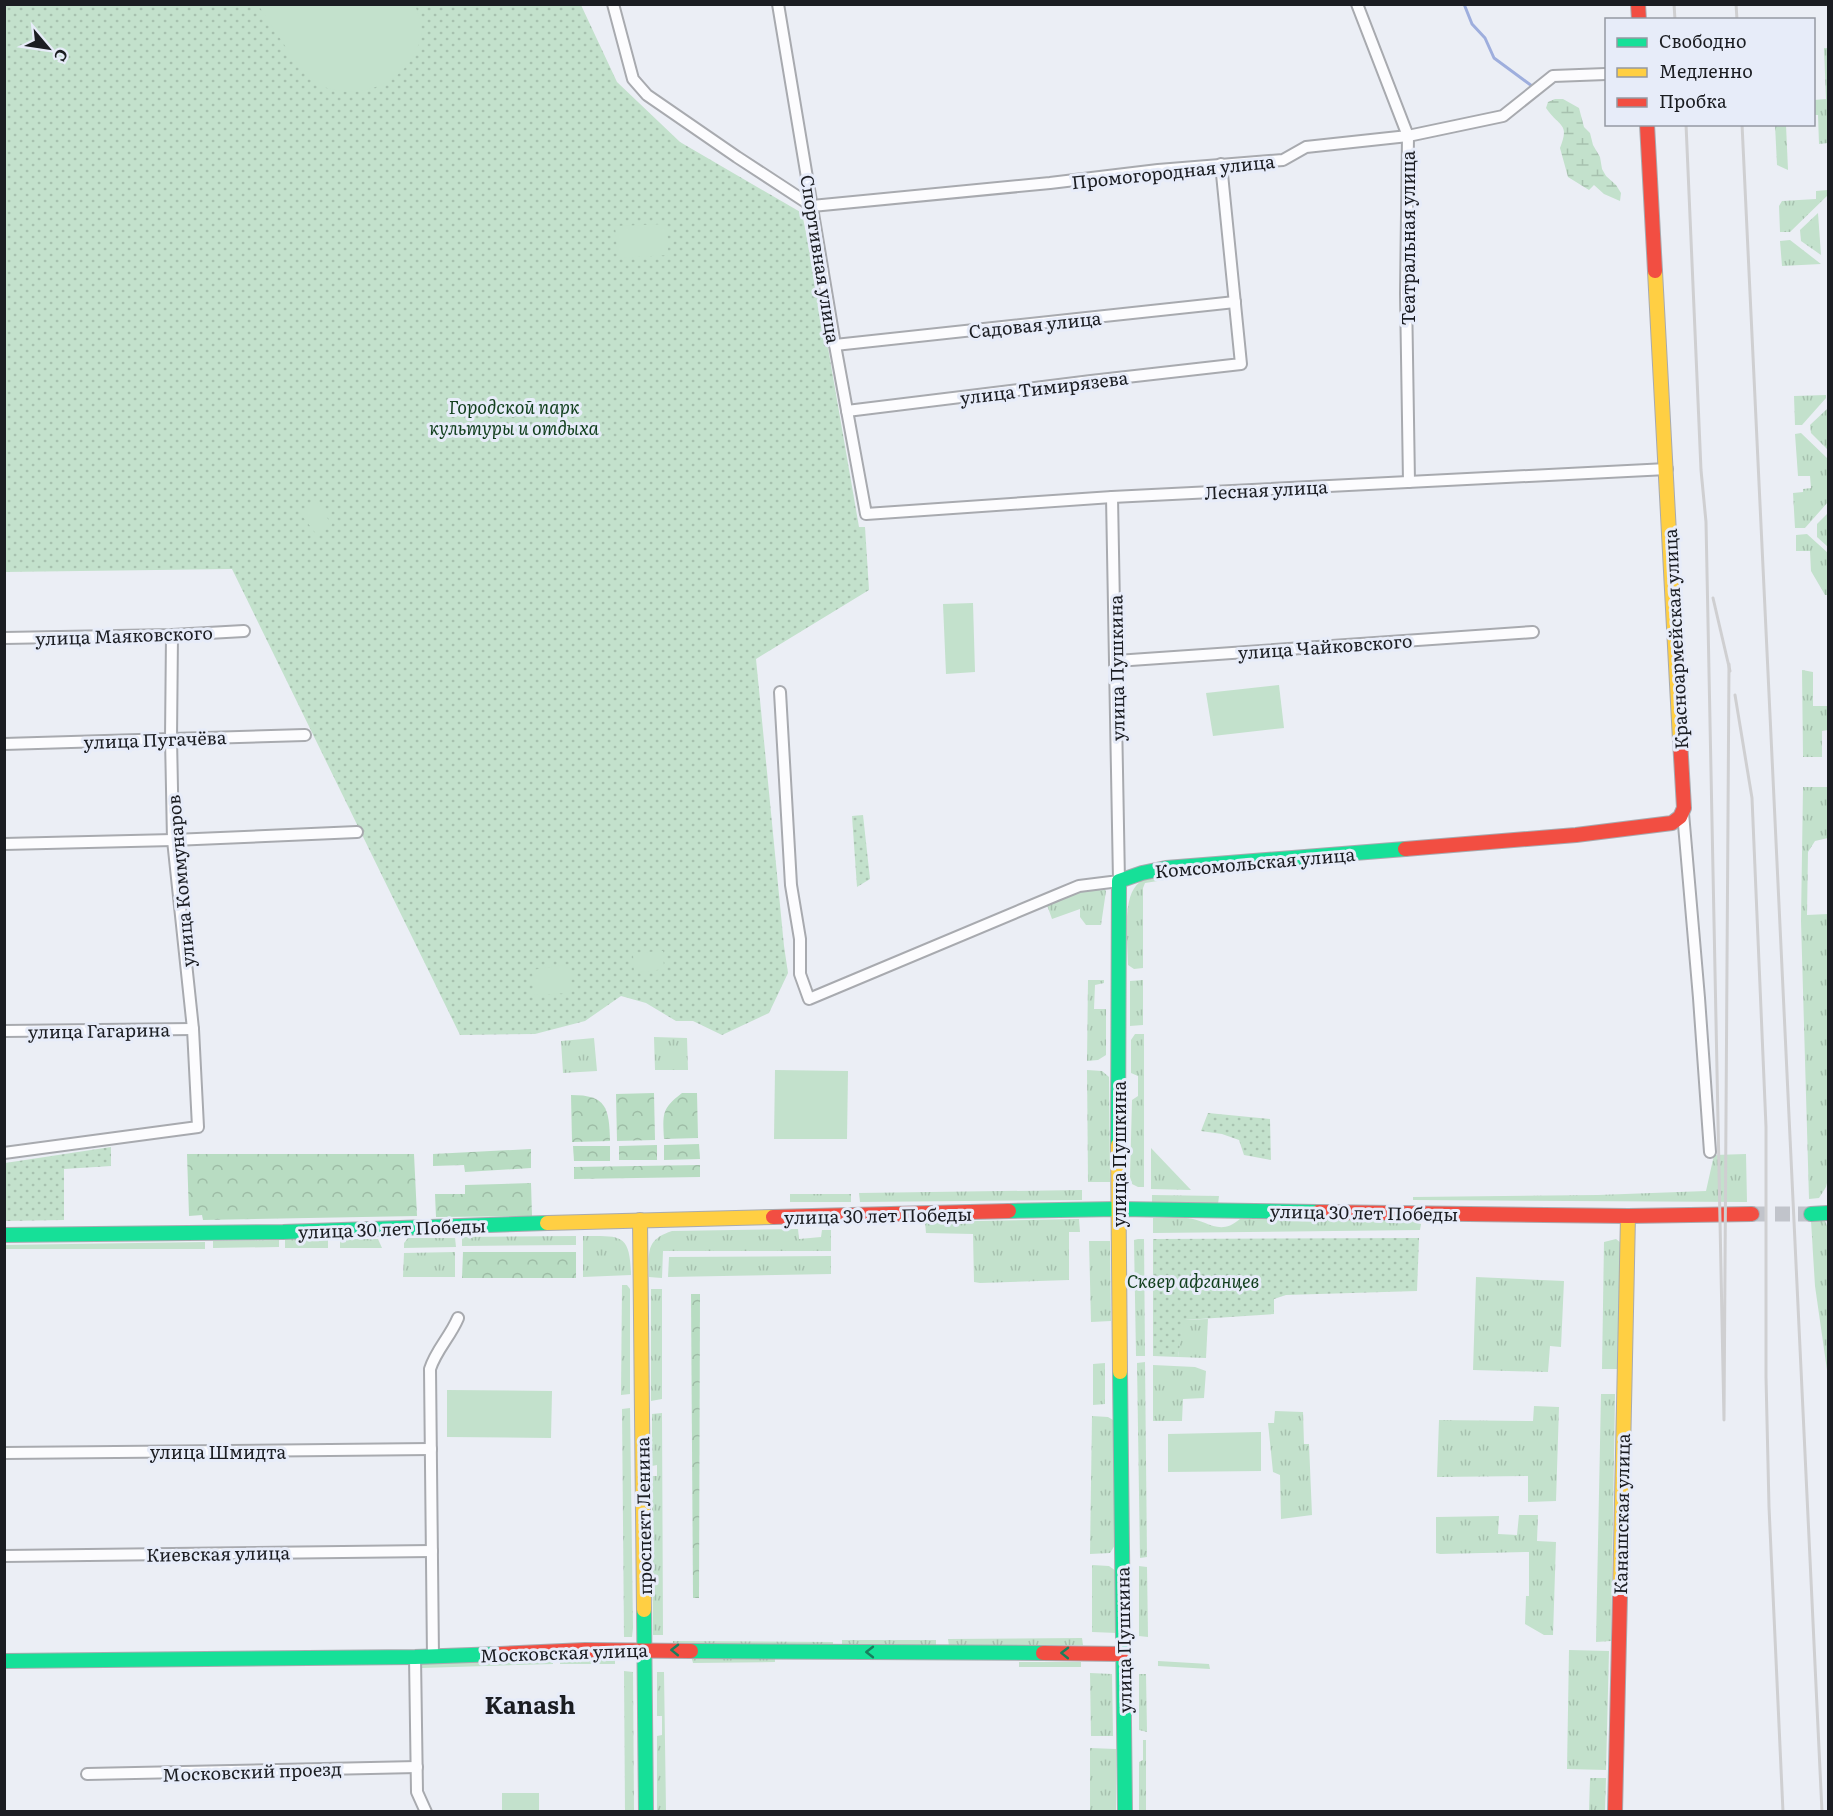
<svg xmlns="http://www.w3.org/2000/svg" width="1833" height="1816" font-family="Literata,serif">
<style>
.grass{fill:url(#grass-tufts)}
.forest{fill:url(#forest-crowns)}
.wetland{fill:url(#wetland-marsh)}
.park{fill:url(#park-dots)}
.pitch{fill:#c3e1cc}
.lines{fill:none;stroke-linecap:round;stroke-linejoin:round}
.stream{stroke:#9eaedd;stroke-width:3}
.secondary-tunnel{stroke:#c1c4cb;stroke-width:15;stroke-dasharray:15 8;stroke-linecap:butt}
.street-casing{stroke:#a8aaaf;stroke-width:14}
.fast-casing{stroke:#a8aaaf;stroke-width:16}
.slow-casing{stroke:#a8aaaf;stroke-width:16}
.jam-casing{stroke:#a8aaaf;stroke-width:16}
.street{stroke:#fcfcfe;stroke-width:10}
.fast{stroke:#16e098;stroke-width:14}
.slow{stroke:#ffcf43;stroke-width:14}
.jam{stroke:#f24e42;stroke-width:14}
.rail{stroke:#cfcfd1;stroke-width:3}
.oneway{stroke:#187e5d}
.labels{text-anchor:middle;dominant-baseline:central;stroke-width:6;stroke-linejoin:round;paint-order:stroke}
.street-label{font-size:18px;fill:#1b1d22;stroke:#e7ecf9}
.park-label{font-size:18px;font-style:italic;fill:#113f1d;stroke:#e7ecf9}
.district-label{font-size:24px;font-weight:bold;fill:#1b1d22;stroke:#e7ecf9}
</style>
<defs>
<pattern id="grass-tufts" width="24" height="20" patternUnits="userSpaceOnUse" patternTransform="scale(1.5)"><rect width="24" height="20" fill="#c3e1cc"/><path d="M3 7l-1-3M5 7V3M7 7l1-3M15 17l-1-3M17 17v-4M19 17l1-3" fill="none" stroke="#a7c1af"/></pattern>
<pattern id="forest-crowns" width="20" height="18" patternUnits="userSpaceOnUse" patternTransform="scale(1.5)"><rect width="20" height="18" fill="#b8dcc2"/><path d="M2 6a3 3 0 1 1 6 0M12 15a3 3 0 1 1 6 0" fill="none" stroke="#9ebca6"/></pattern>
<pattern id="wetland-marsh" width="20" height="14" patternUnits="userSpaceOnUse" patternTransform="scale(1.5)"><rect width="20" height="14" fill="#c3e1cc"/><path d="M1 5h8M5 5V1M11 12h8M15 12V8" fill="none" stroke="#a7c1af"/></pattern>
<pattern id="park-dots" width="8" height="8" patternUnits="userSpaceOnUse" patternTransform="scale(1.5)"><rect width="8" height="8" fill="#c3e1cc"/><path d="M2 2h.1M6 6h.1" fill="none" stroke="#a7c1af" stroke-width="1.8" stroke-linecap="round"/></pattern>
</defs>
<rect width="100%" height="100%" fill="#ebeef5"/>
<g class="grass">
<path d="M1824 48H1828V143L1819 144 1818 115H1814V100L1826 99Z"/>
<path d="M1775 125H1786L1788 170 1777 165Z"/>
<path d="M1828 190V195L1790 232H1780L1779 206 1782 201 1816 199V191Z"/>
<path d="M1818 213 1821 255 1801 241 1800 230Z"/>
<path d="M1790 240 1821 264 1782 266 1780 241Z"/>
<path d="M1826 395V398L1802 425H1795L1794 396Z"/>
<path d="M1827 409 1828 450 1811 433 1810 425Z"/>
<path d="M1801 433 1827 458 1828 502 1805 528H1795L1793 493 1803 492V489L1811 488 1810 476H1798L1795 434Z"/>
<path d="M1828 513V547L1817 537V524Z"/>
<path d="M1807 534 1828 553V595H1825L1811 571 1810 551H1796V535Z"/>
<path d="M1802 670 1813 672V706H1828V730L1822 731V757H1803Z"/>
<path d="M1803 787H1828V838L1815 841 1808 852 1807 915 1828 914V1179L1826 1187 1819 1198 1809 1199 1801 921Z"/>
<path d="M1164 876V880L1145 883 1143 888V968L1134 969 1128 965C1128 943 1121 895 1140 882 1146 877 1156 877 1164 876Z"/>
<path d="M1099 884 1106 891 1101 925H1086L1080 917V909L1052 919 1047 905Z"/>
<path d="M1088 980H1104V983L1095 985 1094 1009H1106V1055L1098 1060 1087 1061Z"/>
<path d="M1143 980V1025L1130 1026V981Z"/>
<path d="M1135 1034H1144V1187H1138L1132 1184 1130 1177 1132 1100 1138 1096V1076L1131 1073V1040Z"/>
<path d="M654 1037 687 1038 688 1070H655Z"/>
<path d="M594 1038 597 1071 563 1073 561 1041Z"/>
<path d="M1087 1070 1102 1071 1109 1077 1110 1182H1088Z"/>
<path d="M1151 1148 1191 1190 1151 1189Z"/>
<path d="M1746 1154 1747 1202 1413 1200V1197L1598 1195 1706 1191 1714 1155Z"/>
<path d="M1082 1190V1200L860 1202 859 1193Z"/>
<rect x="790" y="1194" width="61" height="8"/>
<path d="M1152 1195 1219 1196 1218 1204H1152Z"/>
<path d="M1153 1218C1164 1218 1176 1217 1187 1218 1208 1220 1219 1237 1240 1219L1409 1220 1421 1224 1420 1230 1153 1233Z"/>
<path d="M1079 1219 1080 1232H1069V1280L980 1283 974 1282 973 1234 926 1233 925 1222Z"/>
<path d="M1817 1219 1825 1221 1828 1228V1377L1815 1286 1811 1221Z"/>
<path d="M798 1229 799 1239 821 1237 822 1230H831V1251H663L662 1278 649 1277C649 1252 645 1240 672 1231Z"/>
<path d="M576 1236V1245L462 1246V1237Z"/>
<path d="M583 1236C621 1236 630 1233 631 1275L583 1277Z"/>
<path d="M408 1238H455L456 1247 404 1248V1243Z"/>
<rect x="285" y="1239" width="43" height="9"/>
<path d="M340 1239H378L382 1248H340Z"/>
<path d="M1138 1239H1144L1145 1356H1136L1134 1240Z"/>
<path d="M1616 1239 1621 1243 1617 1369H1602L1604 1242Z"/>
<path d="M279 1240V1247L213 1248V1241Z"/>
<path d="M1089 1241H1110L1111 1321 1091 1322Z"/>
<path d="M205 1242V1249H4L5 1245Z"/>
<path d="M455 1252V1277H403L404 1253Z"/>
<path d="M831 1256V1274L668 1277 669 1257Z"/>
<path d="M1476 1277 1564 1281 1561 1347 1550 1346 1548 1372 1473 1370Z"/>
<path d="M622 1285H627L630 1289V1394L621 1395Z"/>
<path d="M651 1289H662V1399L651 1401Z"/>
<path d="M1208 1319 1206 1358 1178 1357 1183 1320Z"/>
<path d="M1145 1362 1147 1557 1140 1558 1137 1363Z"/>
<path d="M1105 1363V1404L1093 1405V1364Z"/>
<path d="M1153 1365 1195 1367 1206 1371 1204 1398 1183 1399 1182 1421H1153Z"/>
<path d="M1601 1394H1615L1611 1641 1596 1642Z"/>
<path d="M1534 1406 1559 1407 1556 1501 1528 1502V1476L1437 1477 1439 1420 1533 1421Z"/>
<path d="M630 1408 633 1628 632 1637H624L622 1409Z"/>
<path d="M1275 1411 1303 1412 1304 1444H1309L1312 1515 1281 1519 1280 1475 1273 1472 1268 1423H1274Z"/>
<path d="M662 1413 663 1635H653L652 1476H657V1465L652 1466V1414Z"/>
<path d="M1092 1416 1108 1417 1115 1421V1545L1110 1553 1090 1554Z"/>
<path d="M1519 1515H1538L1537 1541 1556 1542 1553 1635H1544L1525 1624 1526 1596H1529V1552L1440 1554 1436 1553V1517L1499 1516 1498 1534 1517 1535Z"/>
<path d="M1092 1565 1109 1566 1116 1571 1117 1633 1092 1632Z"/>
<path d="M1139 1566 1147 1567 1148 1637 1139 1636Z"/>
<path d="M1082 1638 1083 1645 949 1646 948 1639Z"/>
<rect x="842" y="1640" width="94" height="7"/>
<path d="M673 1641 833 1642V1648H673Z"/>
<path d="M1569 1650 1609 1651 1606 1770 1567 1769Z"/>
<path d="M775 1658V1662L693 1663 692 1659Z"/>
<path d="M553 1659V1664L422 1668V1663Z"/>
<path d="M615 1659V1664H560V1660Z"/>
<path d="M1158 1661 1209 1664 1210 1669 1158 1666Z"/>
<rect x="1019" y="1662" width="62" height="5"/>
<path d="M624 1671 633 1672 634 1811H625Z"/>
<path d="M657 1672H664L666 1811H657V1736L662 1735V1716H657Z"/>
<path d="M1090 1673 1112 1674 1113 1736H1091Z"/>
<path d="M1139 1674H1146L1147 1732 1139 1730Z"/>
<path d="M1143 1740H1146V1811H1139V1762L1143 1760Z"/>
<path d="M1090 1748 1116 1749V1811H1090Z"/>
<path d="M1590 1778H1606L1605 1811H1589Z"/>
</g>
<g class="forest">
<path d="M654 1093 655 1140 617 1141 616 1094Z"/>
<path d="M682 1093H697L698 1138 664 1139C663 1114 661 1109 682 1093Z"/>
<path d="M571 1095C607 1095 609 1108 610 1141L572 1142Z"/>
<path d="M699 1144 700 1159 664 1160V1145Z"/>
<path d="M657 1145V1160H619V1146Z"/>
<path d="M573 1146H610V1161H574Z"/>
<path d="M531 1149V1168L465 1172 464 1165 433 1166V1154Z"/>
<path d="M187 1154H414L417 1216 203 1220 202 1215 189 1216Z"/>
<path d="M700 1165V1177L574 1179V1167Z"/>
<path d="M531 1183 532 1216 436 1217 435 1194H465V1185Z"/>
<path d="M463 1252H576V1278H462Z"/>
<path d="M691 1294H700L699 1598H693Z"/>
</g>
<path class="wetland" d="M1555 99H1563L1579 108 1584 127 1590 133 1593 145 1600 157 1602 169 1606 176 1616 185 1621 193 1620 201 1604 194 1594 185 1589 190 1568 177 1560 148C1570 123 1560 128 1546 108L1548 102Z"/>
<g class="park">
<path d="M4 5H581L617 82 680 142 802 213 823 319 859 527H865L869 590 756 659 784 946 788 973 769 1013 722 1035 693 1021H676L646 1003 621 996 585 1021 535 1034 460 1035 232 569 5 572Z"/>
<path d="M863 815 870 879 857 887 852 816Z"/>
<path d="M1208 1113 1270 1119 1271 1160 1244 1155 1239 1140 1222 1134 1201 1131Z"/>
<path d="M111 1147V1166L64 1169V1220L5 1221V1163Z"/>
<path d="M1419 1238 1417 1291 1286 1295 1274 1299V1314L1184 1320 1178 1357 1153 1356V1239Z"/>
</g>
<g class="pitch">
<path d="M258 5H415C419 16 424 28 420 40 410 80 363 102 324 87 301 77 273 26 258 5Z"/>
<path d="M667 224 668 255 618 258 615 226Z"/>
<path d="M315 500 332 525 317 535 299 512Z"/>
<path d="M973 603 975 672 946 674 943 604Z"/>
<path d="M1279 685 1284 728 1213 736 1206 693Z"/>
<path d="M663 951 664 969 634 973 633 953Z"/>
<path d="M571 964 570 993 535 995 532 970Z"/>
<path d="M775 1070 848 1071 847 1139H774Z"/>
<path d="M447 1390 552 1391 551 1438 447 1437Z"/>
<path d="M1261 1432V1471L1168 1472V1434Z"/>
<rect x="502" y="1793" width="37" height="18"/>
</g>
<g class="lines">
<path class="stream" d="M1464 4 1472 24 1485 38 1494 58 1532 86"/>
<path class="secondary-tunnel" d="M1752 1214H1811"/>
<g class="street-casing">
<g id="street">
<path d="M613 4 633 79 647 95 737 157 812 206 1050 183 1158 170 1283 160 1306 147 1408 136 1503 116 1553 76 1606 74"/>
<path d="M778 4 835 345 866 514 1112 497 1667 469"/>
<path d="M1357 4 1408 136 1406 294 1409 482"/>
<path d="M835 345 1235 302"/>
<path d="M847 411 1091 381 1241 364 1221 164"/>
<path d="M4 638 172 635 244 631"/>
<path d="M1116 661 1533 632"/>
<path d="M780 692 791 885 800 939V974L809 999 1057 895 1079 886 1119 881 1112 497"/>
<path d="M4 744 305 735"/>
<path d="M1683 813 1699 998 1710 1152"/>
<path d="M4 844 173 840 357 832"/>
<path d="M4 1031 193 1029"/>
<path d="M4 1153 198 1127 193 1029 173 840 171 738 172 635"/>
<path d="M4 1453 431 1449"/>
<path d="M4 1556 432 1551"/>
<path d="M415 1657 417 1792 426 1812"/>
<path d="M433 1657 430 1369C436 1350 450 1337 458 1318"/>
<path d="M87 1774 417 1767"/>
</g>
</g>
<g class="fast-casing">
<g id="fast">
<path d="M1118 1145 1119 881 1142 873 1166 868 1405 849"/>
<path d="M1009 1211 1118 1209 1318 1212"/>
<path d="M1811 1214 1828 1213"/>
<path d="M4 1235 283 1232 547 1223"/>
<path d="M1120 1372 1125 1812"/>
<path d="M644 1610 646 1812"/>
<path d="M691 1651 1043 1653"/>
<path d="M4 1661 415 1657 500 1654"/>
</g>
</g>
<g class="slow-casing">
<g id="slow">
<path d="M1655 271 1680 740"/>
<path d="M1118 1145 1120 1372"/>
<path d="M640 1220 644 1610"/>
<path d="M547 1223 773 1217"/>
<path d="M1620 1596 1628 1216"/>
</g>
</g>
<g class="jam-casing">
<g id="jam">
<path d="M1638 4 1639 20"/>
<path d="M1647 124 1655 271"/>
<path d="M1405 849 1576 835 1672 823 1680 817 1684 808 1680 740"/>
<path d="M1318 1212 1628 1216 1752 1214"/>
<path d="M773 1217 1009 1211"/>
<path d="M1043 1653 1123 1654"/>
<path d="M500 1654 585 1650 691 1651"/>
<path d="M1615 1812 1620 1596"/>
</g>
</g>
<use href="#street" class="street"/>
<use href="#fast" class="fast"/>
<use href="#slow" class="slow"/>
<use href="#jam" class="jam"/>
<g class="rail">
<path d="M1674 4 1675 20"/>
<path d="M1736 4 1737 20"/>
<path d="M1686 124 1701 470 1706 522 1724 1420 1729 664"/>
<path d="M1742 124 1822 1812"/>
<path d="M1713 598 1730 671"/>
<path d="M1735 695 1752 798 1766 1127V1377L1769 1507 1783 1812"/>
</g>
</g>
<defs><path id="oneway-chevron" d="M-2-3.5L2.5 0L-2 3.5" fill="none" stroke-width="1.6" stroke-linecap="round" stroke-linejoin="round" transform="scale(1.5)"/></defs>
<g class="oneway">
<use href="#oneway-chevron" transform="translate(675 1650) rotate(-179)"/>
<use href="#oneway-chevron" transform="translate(870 1652) rotate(180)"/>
<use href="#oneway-chevron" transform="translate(1065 1653) rotate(-179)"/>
</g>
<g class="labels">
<g class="street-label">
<text transform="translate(1173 171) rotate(-6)">Промогородная улица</text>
<text transform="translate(1407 238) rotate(-90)">Театральная улица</text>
<text transform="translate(821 259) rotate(81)">Спортивная улица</text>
<text transform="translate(1035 324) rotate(-6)">Садовая улица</text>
<text transform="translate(1044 387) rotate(-7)">улица Тимирязева</text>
<text transform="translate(1266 489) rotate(-3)">Лесная улица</text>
<text transform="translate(124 635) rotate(-2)">улица Маяковского</text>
<text transform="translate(1675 639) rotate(-93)">Красноармейская улица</text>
<text transform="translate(1325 646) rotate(-4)">улица Чайковского</text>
<text transform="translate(1116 668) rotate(-91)">улица Пушкина</text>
<text transform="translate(155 739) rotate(-2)">улица Пугачёва</text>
<text transform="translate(1255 862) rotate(-5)">Комсомольская улица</text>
<text transform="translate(180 881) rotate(-95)">улица Коммунаров</text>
<text transform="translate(99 1030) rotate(-1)">улица Гагарина</text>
<text transform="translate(1118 1154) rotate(-90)">улица Пушкина</text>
<text transform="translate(1364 1212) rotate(1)">улица 30 лет Победы</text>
<text transform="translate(878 1215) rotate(-1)">улица 30 лет Победы</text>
<text transform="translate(392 1228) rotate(-2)">улица 30 лет Победы</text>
<text x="218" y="1451">улица Шмидта</text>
<text transform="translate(1621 1514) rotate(-89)">Канашская улица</text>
<text transform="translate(643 1516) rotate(-91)">проспект Ленина</text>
<text transform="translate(218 1553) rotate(-1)">Киевская улица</text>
<text transform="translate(1123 1640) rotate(-91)">улица Пушкина</text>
<text transform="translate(564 1652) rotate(-2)">Московская улица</text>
<text transform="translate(252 1771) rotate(-2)">Московский проезд</text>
</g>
<g class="park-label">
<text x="514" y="406">Городской парк<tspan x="514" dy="21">культуры и отдыха</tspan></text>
<text x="1193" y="1280">Сквер афганцев</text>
</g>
<g class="district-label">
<text x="530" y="1703">Kanash</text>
</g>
</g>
<rect width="1833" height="1816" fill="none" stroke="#1b1d22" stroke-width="12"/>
<rect x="1605" y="18" width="210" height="108" fill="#e7ecf9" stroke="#9599a3" stroke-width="1.5"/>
<rect x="1617" y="38" width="30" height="9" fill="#16e098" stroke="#9599a3" stroke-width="1.5"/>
<text x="1659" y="48" font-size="18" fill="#1b1d22">Свободно</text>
<rect x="1617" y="68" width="30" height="9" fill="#ffcf43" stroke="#9599a3" stroke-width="1.5"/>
<text x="1659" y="78" font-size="18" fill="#1b1d22">Медленно</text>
<rect x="1617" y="98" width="30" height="9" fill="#f24e42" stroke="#9599a3" stroke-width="1.5"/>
<text x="1659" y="108" font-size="18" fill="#1b1d22">Пробка</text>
<g transform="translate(48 48) rotate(119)" stroke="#e7ecf9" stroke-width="4.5" paint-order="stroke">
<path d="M0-4.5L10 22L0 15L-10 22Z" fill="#1b1d22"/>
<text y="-9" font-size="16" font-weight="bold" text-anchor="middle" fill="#1b1d22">С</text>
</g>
</svg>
